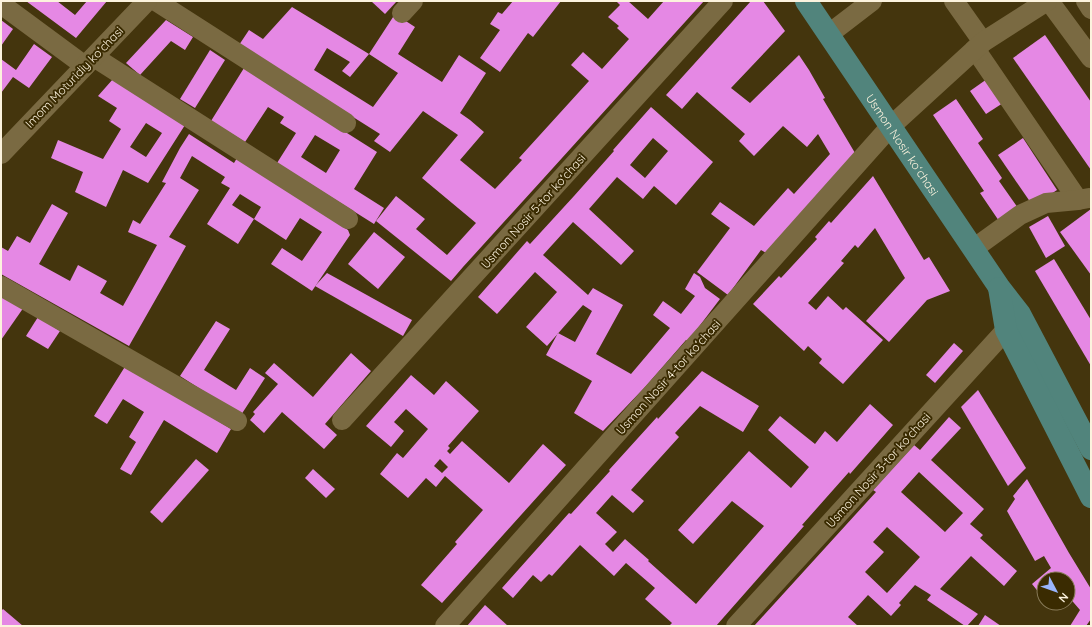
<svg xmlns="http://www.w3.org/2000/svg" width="1092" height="627" font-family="Quicksand,sans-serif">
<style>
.building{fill:#e588e4;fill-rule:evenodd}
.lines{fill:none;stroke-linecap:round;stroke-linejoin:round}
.minor{stroke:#7a6a42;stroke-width:20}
.major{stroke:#51847c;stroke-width:22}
.labels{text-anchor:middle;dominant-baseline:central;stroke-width:4;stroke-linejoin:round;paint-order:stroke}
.street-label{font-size:12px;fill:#fcf3de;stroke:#3a2b01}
</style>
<rect width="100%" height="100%" fill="#44350d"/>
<g class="building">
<path d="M26 1H57L75 15 87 1H107L76 38Z"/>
<path d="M371 1H397L385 14Z"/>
<path d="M513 1H561L533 37 528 33 500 72 480 58 500 30 490 24 498 12 502 14Z"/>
<path d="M616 1H628L648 19 664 1H704L543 179 463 267 451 281 376 221 396 196 425 219 416 229 447 255 476 223 422 178 458 135 423 111 390 152 374 141 380 134 239 45 249 30 263 39 292 7 369 54 350 77 342 71 350 62 327 48 314 70 373 107 398 73 369 54 395 14 415 27 398 54 442 82 459 55 486 73 460 113 470 120 484 132 460 160 495 189 522 160 519 158 589 81 571 65 583 52 602 69 629 39 617 28 619 26 608 17 620 5Z"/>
<path d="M751 1H763L785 31 731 88 750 103 799 55 809 70 825 98 823 99 855 153 766 253 761 250 728 295 697 272 730 228 711 214 720 202 754 226 788 188 794 194 830 154 818 134 807 147 783 126 754 156 739 141 745 134 697 92 682 109 666 95Z"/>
<path d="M1 20 13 29 1 46Z"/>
<path d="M166 20 193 37 185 50 171 41 140 75 126 63Z"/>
<path d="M1045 35 1091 102V170L1013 58Z"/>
<path d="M34 44 52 57 29 88 13 77 1 93V59L16 70Z"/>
<path d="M210 50 225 60 195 108 180 99Z"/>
<path d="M244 68 377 152 354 189 384 208 374 224 277 163 296 133 280 123 284 117 268 107 245 142 211 121ZM315 135 340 150 326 173 301 157Z"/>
<path d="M113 79 185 125 148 183 123 170 106 207 75 192 83 172 51 158 58 140 103 159 121 129 109 121 117 108 98 96ZM146 123 162 133 146 157 130 147Z"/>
<path d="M987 79 1003 103 986 114 970 91Z"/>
<path d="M956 99 983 139 978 143 1002 178 999 181 1018 208 999 221 980 193 984 191 933 115Z"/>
<path d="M651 107 713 162 676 205 654 186 643 199 617 177 589 209 634 251 621 265 573 222 543 255 588 295 593 288 623 305 596 354 631 374 670 328 653 315 663 301 681 314 695 296 685 289 694 273 700 277 705 288 720 299 688 341 686 340 646 386 603 431 574 413 592 381 546 355 558 333 575 342 592 311 583 305 547 346 526 327 557 292 535 272 497 314 478 297 527 241 530 244 574 196 614 151 613 150ZM653 138 668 151 645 178 630 165Z"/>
<path d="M189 134 234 163 237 158 348 230 350 235 312 291 271 264 282 248 302 261 322 232 300 218 286 240 254 219 238 244 207 224 230 188 221 183 225 177 192 156 180 178 199 190 169 237 186 246 129 346 1 274V247L8 251 17 236 30 243 52 204 68 213 39 264 70 281 78 265 107 281 100 293 123 306 157 245 128 232 133 220 140 224 166 183 162 182 180 148ZM240 194 261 207 254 219 232 205Z"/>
<path d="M1023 138 1057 190 1033 206 998 155Z"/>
<path d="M873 176 924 260 929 257 950 291 927 300 889 342 866 321 905 278 875 228 858 248 855 245 841 261 844 263 808 303 816 310 828 296 843 310 846 307 883 340 843 384 819 363 822 359 808 346 804 351 753 304 779 276 781 278 817 239 815 237 829 221 831 223Z"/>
<path d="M1091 209V275L1060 232Z"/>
<path d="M1048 216 1065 246 1046 258 1029 227Z"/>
<path d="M374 232 405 257 378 289 348 264Z"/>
<path d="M1054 259 1091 320V366L1035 271Z"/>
<path d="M327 273 412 320 403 336 315 286Z"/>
<path d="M1 294 24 307 1 340Z"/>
<path d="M38 317 60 331 48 349 26 336Z"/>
<path d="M216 321 230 329 204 370 236 390 250 368 265 378 241 415 180 376Z"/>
<path d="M954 343 963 351 935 383 926 375Z"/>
<path d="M351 353 371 371 325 424 337 435 324 449 282 412 264 433 250 420 255 414 253 412 278 384 265 373 274 363 313 397Z"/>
<path d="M126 365 231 429 217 453 164 420 131 475 120 469 136 442 129 437 144 412 123 399 107 424 94 416Z"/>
<path d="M702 371 759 406 743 432 700 406 675 433 679 437 631 490 644 501 633 513 612 495 596 513 617 532 605 544 613 552 625 539 649 560 648 561 696 604 764 526 732 501 693 544 678 530 749 451 791 488 809 467 768 430 780 416 815 444 825 431 837 442 870 404 893 425 850 474 849 472 802 525 804 526 716 626H669L672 623 645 599 655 588 626 563 614 576 580 545 552 576 549 574 541 582 533 575 513 598 502 588 569 513 571 514 610 471 609 470 657 417 658 419Z"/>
<path d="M411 375 434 395 446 381 479 411 448 446 450 448 447 451 450 454 462 441 509 483 543 444 566 465 442 603 421 585 457 544 455 542 483 510 445 476 436 487 426 478 408 498 380 474 397 453 403 458 428 429 406 409 394 422 404 431 391 447 366 426ZM440 459 448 467 442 473 434 466Z"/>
<path d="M978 390 1026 468 1008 486 961 407Z"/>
<path d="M949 417 961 428 931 460 984 509 970 524 983 535 980 538 1017 571 1004 586 971 556 940 589 978 614 967 626H965L927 600 931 595 915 585 899 603 901 605 891 616 868 595 848 617 858 626H754L876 492 873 490 914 445 920 450ZM919 472 963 513 945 532 901 492ZM887 527 920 557 887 593 865 572 884 552 873 542Z"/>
<path d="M196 459 209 470 162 523 150 512Z"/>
<path d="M313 469 335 489 326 498 305 478Z"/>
<path d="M1027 479 1069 553 1091 589V619L1086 626H1070L1080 610 1068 596V579H1044V599L1032 584 1051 568 1044 556 1035 561 1007 511 1015 499 1013 496Z"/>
<path d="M485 605 508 626H467Z"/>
<path d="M3 609 23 626H1V611Z"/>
<path d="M985 615 1001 626H978Z"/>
</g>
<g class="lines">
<g class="minor">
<path d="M156 1 346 123"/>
<path d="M954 1 983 42"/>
<path d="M1049 1 1091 58"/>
<path d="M1086 1 1091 9"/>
<path d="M1 4 85 66"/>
<path d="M402 13 413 1"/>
<path d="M829 34 872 1"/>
<path d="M975 49 1078 200"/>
<path d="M94 57 348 219"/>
<path d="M1 154 147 1"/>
<path d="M973 249 1020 215 1046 203 1078 200 1089 198"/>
<path d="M1 286 237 421"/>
<path d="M342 420 723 1"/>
<path d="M445 626 890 127 983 42 1047 1"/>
<path d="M736 626 1016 319"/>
</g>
<g class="major">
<path id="s1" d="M806 1 999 287 1020 314 1091 449"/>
<path d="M999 288 1006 330 1091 497"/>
</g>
</g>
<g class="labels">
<g class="street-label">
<text transform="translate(74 77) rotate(-46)">Imom Moturidiy koʻchasi</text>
<text stroke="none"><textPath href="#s1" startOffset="173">Usmon Nosir ko‘chasi</textPath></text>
<text transform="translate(533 211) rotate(-48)">Usmon Nosir 5-tor koʻchasi</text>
<text transform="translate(668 377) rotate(-48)">Usmon Nosir 4-tor koʻchasi</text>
<text transform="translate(878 470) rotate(-48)">Usmon Nosir 3-tor koʻchasi</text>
</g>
</g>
<rect width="1092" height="627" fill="none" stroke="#fcf3de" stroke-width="4"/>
<g transform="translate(1056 591) rotate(131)"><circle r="19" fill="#3a2b01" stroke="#887b59"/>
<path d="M0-3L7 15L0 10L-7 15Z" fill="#99b5fd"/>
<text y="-6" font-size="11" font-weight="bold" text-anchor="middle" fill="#fcf3de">N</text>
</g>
</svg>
